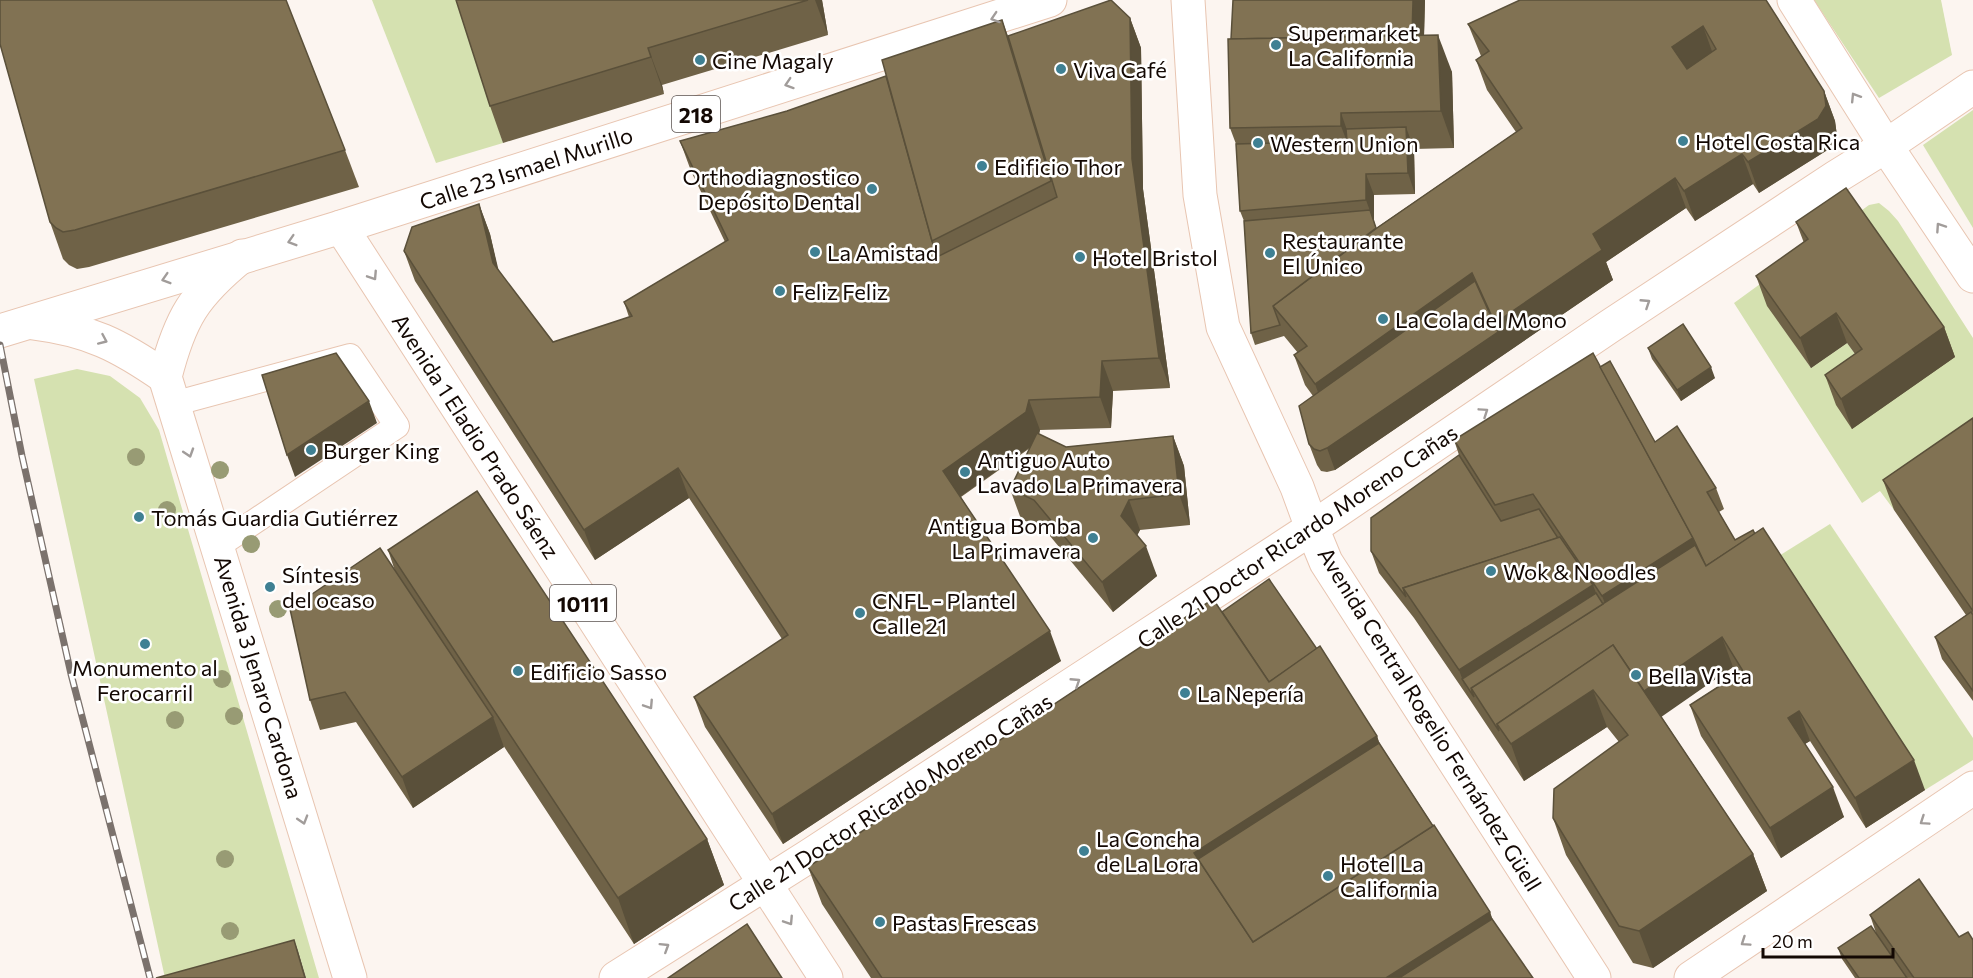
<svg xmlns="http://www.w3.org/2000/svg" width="1973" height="978" font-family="Commissioner,sans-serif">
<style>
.green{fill:#d5e1b0;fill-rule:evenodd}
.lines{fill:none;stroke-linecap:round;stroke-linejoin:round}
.lane-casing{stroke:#e8c5b1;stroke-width:26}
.street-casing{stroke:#e8c5b1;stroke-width:35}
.secondary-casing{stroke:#e8c5b1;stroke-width:35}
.highway-casing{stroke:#e8c5b1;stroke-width:35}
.lane{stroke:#fff;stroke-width:24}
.street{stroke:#fff;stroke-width:33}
.secondary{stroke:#fff;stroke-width:33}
.highway{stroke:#fff;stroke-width:33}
.rail-casing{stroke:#7b726d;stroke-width:7}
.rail{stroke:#fff;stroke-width:4.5;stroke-dasharray:14;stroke-linecap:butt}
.tree{fill:#989b74}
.wall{fill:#6f6247}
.shaded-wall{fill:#5a503a}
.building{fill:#817253;stroke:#5a503a;stroke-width:1.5;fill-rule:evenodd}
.oneway{stroke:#a19c9a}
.poi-dot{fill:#3f8093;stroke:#fff;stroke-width:2}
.labels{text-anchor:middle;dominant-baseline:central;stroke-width:5;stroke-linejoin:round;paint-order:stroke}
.shield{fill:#fff;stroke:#5a524f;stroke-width:1.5}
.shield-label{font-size:21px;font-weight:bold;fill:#130803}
.poi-label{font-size:22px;fill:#130803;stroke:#fff;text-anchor:start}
.street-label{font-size:22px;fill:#130803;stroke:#fff}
</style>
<rect width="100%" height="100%" fill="#fcf5f0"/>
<g class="green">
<path d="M372 0H458L503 143 436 163Z"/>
<path d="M1814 0H1941L1952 55 1879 98Z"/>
<path d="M1973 110V228L1923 145Z"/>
<path d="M1879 203 1889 211 1898 221 1973 338V456L1894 510 1880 491 1862 503 1734 303 1869 205ZM1768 306 1955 357 1873 379 1847 343 1811 368Z"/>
<path d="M77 369 110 376 140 398 159 430 319 978H306L298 951 165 978 34 379Z"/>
<path d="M1830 524 1973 738V760L1925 790 1774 559Z"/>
</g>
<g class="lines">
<g class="lane-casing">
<path id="lane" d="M173 404 350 356 397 426 218 546"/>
</g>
<g class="street-casing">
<g id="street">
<path d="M1188 0 1200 195 1223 327 1297 487 1312 528 1326 562 1594 978"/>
<path d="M1794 0 1886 146 1973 276"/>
<path d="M616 978 809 856 1312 528 1610 326 1836 177 1886 146 1973 87"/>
<path d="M1691 978 1973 788"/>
</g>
</g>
<g class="secondary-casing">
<g id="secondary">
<path d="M242 256C194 295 180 318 165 377L350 978"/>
<path d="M33 323C89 330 119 345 165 377"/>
<path d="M0 331 341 227"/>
</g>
</g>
<g class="highway-casing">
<path id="highway" d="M826 978 341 227 1050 0"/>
</g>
<use href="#lane" class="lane"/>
<use href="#street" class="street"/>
<use href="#secondary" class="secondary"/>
<use href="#highway" class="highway"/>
<g class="rail-casing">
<path id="rail" d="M0 345 22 456 71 674 150 978"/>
</g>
<use href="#rail" class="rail"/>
</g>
<g class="tree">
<circle cx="136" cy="457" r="9"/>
<circle cx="220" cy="470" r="9"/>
<circle cx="167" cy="510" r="9"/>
<circle cx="251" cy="544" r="9"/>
<circle cx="278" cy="609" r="9"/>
<circle cx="222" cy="679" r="9"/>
<circle cx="234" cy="716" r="9"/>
<circle cx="175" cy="720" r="9"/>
<circle cx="225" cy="859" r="9"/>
<circle cx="230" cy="931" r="9"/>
</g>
<g class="wall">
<path d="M456 0H822L828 35 662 85 664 94 503 143 490 106Z"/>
<path d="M1425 0 1424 35 1452 72 1454 148 1414 149 1415 194 1374 195V221L1376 228 1516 132 1487 90 1476 60 1481 56 1468 24 1766 0 1824 91 1835 121 1837 136 1829 149 1759 193 1753 184 1695 221 1686 208 1606 262 1613 280 1335 470 1327 472 1321 471 1317 465 1309 444 1313 396 1305 385 1294 355 1298 353 1284 336 1255 345 1251 333 1244 221 1240 211 1236 144 1230 128Z"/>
<path d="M1130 18 1141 48 1143 189 1170 388 1113 391 1111 428 1040 430 1039 434 1066 447 1173 436 1184 466 1190 525 1140 530 1137 535 1157 576 1113 612 1045 530 1021 519 1010 489 1030 448 961 497 1061 661 783 844 705 727 694 697 782 639 689 498 595 560 415 281 404 251 479 204 490 234 498 270 553 342 629 317 624 302 725 242 691 171 680 141 787 111 886 76 1002 20 1008 36Z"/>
<path d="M345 150 359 187 89 267 77 269 69 265 63 259 50 222Z"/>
<path d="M1796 222 1944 327 1955 357 1852 429 1836 405 1825 375 1855 354 1847 343 1811 368 1767 306 1756 276 1804 243Z"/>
<path d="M1648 348 1715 378 1681 401 1652 359Z"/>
<path d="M1600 367 1655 442 1716 488 1724 509 1719 512 1735 540 1925 790 1866 828 1810 741 1805 744 1844 817 1781 858 1701 736 1690 705 1737 674 1733 667 1661 716 1753 854 1767 891 1653 968 1633 963 1566 855 1553 818 1619 742 1607 727 1524 781 1470 700 1414 618 1379 573 1371 551 1459 455 1454 440Z"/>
<path d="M1973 418V701L1942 659 1935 637 1966 615 1894 510 1883 480Z"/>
<path d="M388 550 707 839 724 885 634 944 503 745 504 747 413 808 356 722 320 730 310 700 395 571Z"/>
<path d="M1222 612 1377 736 1379 743 1490 912 1492 919 1533 978H871L822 904 808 867Z"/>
<path d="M1870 915 1959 937 1973 978H1855L1842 959 1838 948 1876 933Z"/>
</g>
<g class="shaded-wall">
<path d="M815 0H822L828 35Z"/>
<path d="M1413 0H1425L1423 73 1412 43Z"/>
<path d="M1130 18 1141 48 1143 189 1170 388 1159 358 1132 159Z"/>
<path d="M1703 26 1714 57 1683 77 1672 47Z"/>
<path d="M1438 35 1452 72 1454 148 1441 111Z"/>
<path d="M648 48 662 85 664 94 651 57Z"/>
<path d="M1824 91 1835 121 1837 136 1829 149 1759 193 1748 162Z"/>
<path d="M1341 113 1354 150 1355 163 1341 126Z"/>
<path d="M1406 127 1414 149 1415 194 1408 173Z"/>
<path d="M1742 154 1753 184 1695 221 1684 191Z"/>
<path d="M1366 174 1374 195V222L1366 200Z"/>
<path d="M1675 178 1686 208 1606 262 1613 280 1335 470 1327 448 1498 332 1495 323 1593 234Z"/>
<path d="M479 204 490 234 504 293 493 263Z"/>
<path d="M1472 273 1483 303 1326 414 1315 384Z"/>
<path d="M1836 313 1847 343 1811 368 1800 338Z"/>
<path d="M1944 327 1955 357 1852 429 1841 399Z"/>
<path d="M1102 361 1113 391 1111 428 1100 397Z"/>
<path d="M1711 367 1715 378 1681 401 1677 390Z"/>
<path d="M1029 400 1040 430 1037 442 954 501 943 471Z"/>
<path d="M369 401 377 423 295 477 287 455Z"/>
<path d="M1173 436 1184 466 1190 525 1179 494Z"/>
<path d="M678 468 689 498 595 560 584 530Z"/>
<path d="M1129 500 1140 530 1132 546 1121 516Z"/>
<path d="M1693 538 1706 575 1471 688 1462 679 1470 700 1459 670 1593 585 1604 614 1608 611 1602 596Z"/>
<path d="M1146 546 1157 576 1113 612 1102 582Z"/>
<path d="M1050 631 1061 661 783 844 772 814Z"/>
<path d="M1722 637 1733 667 1654 722 1643 692Z"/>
<path d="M1593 690 1607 727 1524 781 1511 744Z"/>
<path d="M1799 711 1810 741 1798 748 1788 718Z"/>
<path d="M493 717 504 747 413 808 402 777Z"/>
<path d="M1377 736 1390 773 1214 886 1194 853Z"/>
<path d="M1914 760 1925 790 1866 828 1855 798Z"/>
<path d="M1833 787 1844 817 1781 858 1770 828Z"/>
<path d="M707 839 724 885 634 944 618 898Z"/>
<path d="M1753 854 1767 891 1653 968 1639 931Z"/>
<path d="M1490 912 1503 949 1458 978H1386Z"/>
<path d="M294 940 298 951 306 978H305Z"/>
</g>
<g class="building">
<path d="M0 0H286L345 150 75 230 63 232 56 228 50 222 0 44Z"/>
<path d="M456 0H808L648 48 651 57 490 106Z"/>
<path d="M1111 0 1130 18 1132 159 1159 358 1102 361 1100 397 1029 400 1026 412 943 471 1050 631 772 814 694 697 788 635 678 468 584 530 404 251 412 227 479 204 493 263 553 342 632 316 624 302 728 240 680 141 787 111 886 76 932 241 937 257 1057 197 1008 36Z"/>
<path d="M1233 0H1413L1412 36 1231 39Z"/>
<path d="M1520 0H1766L1824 91 1826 106 1818 119 1748 162 1742 154 1684 191 1675 178 1593 234 1602 250 1495 323 1472 273 1315 384 1294 355 1307 346 1273 306 1377 228 1522 128 1476 60 1489 51 1468 24ZM1703 26 1716 49 1687 69 1672 47Z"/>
<path d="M1002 20 1051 181 932 241 882 60Z"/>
<path d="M1438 35 1441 111 1341 113V126L1230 128 1228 39Z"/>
<path d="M1406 127 1408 173 1366 174V200L1240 211 1236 144 1347 141 1346 129Z"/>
<path d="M1846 188 1944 327 1841 399 1825 375 1862 349 1836 313 1800 338 1756 276 1808 239 1796 222Z"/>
<path d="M1370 210 1376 228 1273 306 1280 325 1251 333 1244 221Z"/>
<path d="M1475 281 1498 332 1327 448 1320 451 1314 449 1309 444 1299 406Z"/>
<path d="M1683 324 1711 367 1677 390 1648 348Z"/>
<path d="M336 353 369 401 287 455 262 375Z"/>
<path d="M1593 353 1693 538 1602 596 1533 494 1495 505 1454 440Z"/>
<path d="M1610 361 1655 442 1677 426 1716 488 1707 492 1735 540 1753 530 1755 534 1706 566 1693 538 1600 367Z"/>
<path d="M1973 418V611L1883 480Z"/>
<path d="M1037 433 1066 447 1173 436 1179 494 1129 500 1121 516 1146 546 1102 582 1034 500 1010 489Z"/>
<path d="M1459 455 1501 521 1539 509 1558 538 1403 588 1406 597 1371 551V518Z"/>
<path d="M477 491 707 839 618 898 388 550Z"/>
<path d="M1763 528 1914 760 1855 798 1799 711 1788 718 1833 787 1770 828 1690 705 1743 671 1722 637 1644 691 1613 645 1497 724 1499 731 1471 688 1695 545 1706 566Z"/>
<path d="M1560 537 1593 585 1459 670 1403 588Z"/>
<path d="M380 548 493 717 402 777 345 692 310 700 290 609Z"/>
<path d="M1269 579 1317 649 1269 682 1222 612Z"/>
<path d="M1596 593 1603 604 1471 688 1474 697 1462 679Z"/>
<path d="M1213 599 1269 682 1320 646 1377 736 1194 853 1253 942 1434 825 1490 912 1386 978H882L808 867Z"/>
<path d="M1971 612 1973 615V691L1935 637Z"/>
<path d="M1613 645 1753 854 1639 931 1619 926 1553 818 1554 789 1628 735 1593 690 1511 744 1497 724Z"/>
<path d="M1379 743 1433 826 1253 942 1198 859Z"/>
<path d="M1919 879 1959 937 1968 932 1973 940V978H1914L1870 915Z"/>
<path d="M1492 919 1533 978H1399Z"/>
<path d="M747 924 782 978H668Z"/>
<path d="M1871 926 1907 978H1859L1838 948Z"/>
<path d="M294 940 305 978H156Z"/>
</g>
<defs><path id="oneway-chevron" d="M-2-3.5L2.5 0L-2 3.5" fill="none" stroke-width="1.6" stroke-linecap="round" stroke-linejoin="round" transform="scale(1.5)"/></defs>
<g class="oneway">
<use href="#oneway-chevron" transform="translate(995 18) rotate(162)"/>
<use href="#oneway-chevron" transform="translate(789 84) rotate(162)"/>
<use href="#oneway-chevron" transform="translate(1855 97) rotate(-122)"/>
<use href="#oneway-chevron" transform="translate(1940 227) rotate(-124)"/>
<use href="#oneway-chevron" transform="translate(292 241) rotate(163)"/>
<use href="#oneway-chevron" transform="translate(373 276) rotate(57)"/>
<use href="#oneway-chevron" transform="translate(166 279) rotate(163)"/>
<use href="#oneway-chevron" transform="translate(1646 303) rotate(-33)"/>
<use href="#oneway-chevron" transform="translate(103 340) rotate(24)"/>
<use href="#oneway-chevron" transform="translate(1484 412) rotate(-34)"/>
<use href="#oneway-chevron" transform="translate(189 453) rotate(72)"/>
<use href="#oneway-chevron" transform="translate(1076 682) rotate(-33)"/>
<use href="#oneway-chevron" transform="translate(649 705) rotate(57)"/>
<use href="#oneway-chevron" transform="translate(303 820) rotate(73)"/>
<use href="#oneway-chevron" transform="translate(1924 821) rotate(146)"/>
<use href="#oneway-chevron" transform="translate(789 921) rotate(57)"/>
<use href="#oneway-chevron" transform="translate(1745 942) rotate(146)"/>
<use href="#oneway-chevron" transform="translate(665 947) rotate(-32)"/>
</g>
<g class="poi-dot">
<circle cx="1276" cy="45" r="6"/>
<circle cx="700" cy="60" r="6"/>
<circle cx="1061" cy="69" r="6"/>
<circle cx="1683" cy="141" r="6"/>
<circle cx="1258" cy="143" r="6"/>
<circle cx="982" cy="166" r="6"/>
<circle cx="872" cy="189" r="6"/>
<circle cx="815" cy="252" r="6"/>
<circle cx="1270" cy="253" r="6"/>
<circle cx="1080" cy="257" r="6"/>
<circle cx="780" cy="291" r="6"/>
<circle cx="1383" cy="319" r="6"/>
<circle cx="311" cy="450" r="6"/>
<circle cx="965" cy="472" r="6"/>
<circle cx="139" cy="517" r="6"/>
<circle cx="1093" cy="538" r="6"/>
<circle cx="1491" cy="571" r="6"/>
<circle cx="270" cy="587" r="6"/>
<circle cx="860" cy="613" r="6"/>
<circle cx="145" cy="644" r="6"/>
<circle cx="518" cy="671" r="6"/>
<circle cx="1636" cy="675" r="6"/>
<circle cx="1185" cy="693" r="6"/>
<circle cx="1084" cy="851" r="6"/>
<circle cx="1328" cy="876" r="6"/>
<circle cx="880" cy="922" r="6"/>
</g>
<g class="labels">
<g class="shield">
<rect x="672" y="96" width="48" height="36" rx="4.5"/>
<rect x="550" y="585" width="66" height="36" rx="4.5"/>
</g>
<g class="shield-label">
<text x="696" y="114">218</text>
<text x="583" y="603">10111</text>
</g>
<g class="poi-label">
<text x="1288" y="32">Supermarket<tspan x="1288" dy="25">La California</tspan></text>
<text x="712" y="60">Cine Magaly</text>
<text x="1073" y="69">Viva Café</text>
<text x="1695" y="141">Hotel Costa Rica</text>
<text x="1270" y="143">Western Union</text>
<text x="994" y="166">Edificio Thor</text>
<text x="860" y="176" text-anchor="end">Orthodiagnostico<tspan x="860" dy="25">Depósito Dental</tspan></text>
<text x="1282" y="240">Restaurante<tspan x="1282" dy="25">El Único</tspan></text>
<text x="827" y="252">La Amistad</text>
<text x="1092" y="257">Hotel Bristol</text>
<text x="792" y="291">Feliz Feliz</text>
<text x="1395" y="319">La Cola del Mono</text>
<text x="323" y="450">Burger King</text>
<text x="977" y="459">Antiguo Auto<tspan x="977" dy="25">Lavado La Primavera</tspan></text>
<text x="151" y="517">Tomás Guardia Gutiérrez</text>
<text x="1081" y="525" text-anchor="end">Antigua Bomba<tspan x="1081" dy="25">La Primavera</tspan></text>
<text x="1503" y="571">Wok &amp; Noodles</text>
<text x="282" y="574">Síntesis<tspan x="282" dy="25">del ocaso</tspan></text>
<text x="872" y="600">CNFL - Plantel<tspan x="872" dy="25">Calle 21</tspan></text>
<text x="145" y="667" text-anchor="middle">Monumento al<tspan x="145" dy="25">Ferocarril</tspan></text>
<text x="530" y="671">Edificio Sasso</text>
<text x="1648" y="675">Bella Vista</text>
<text x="1197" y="693">La Nepería</text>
<text x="1096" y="838">La Concha<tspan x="1096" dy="25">de La Lora</tspan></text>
<text x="1340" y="863">Hotel La<tspan x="1340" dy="25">California</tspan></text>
<text x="892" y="922">Pastas Frescas</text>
</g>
<g class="street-label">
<text transform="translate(526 168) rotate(-18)">Calle 23 Ismael Murillo</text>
<text transform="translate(476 436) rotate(57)">Avenida 1 Eladio Prado Sáenz</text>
<text transform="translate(1297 536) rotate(-34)">Calle 21 Doctor Ricardo Moreno Cañas</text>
<text transform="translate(259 677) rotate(73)">Avenida 3 Jenaro Cardona</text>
<text transform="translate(1430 719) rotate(58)">Avenida Central Rogelio Fernández Güell</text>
<text transform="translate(890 802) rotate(-33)">Calle 21 Doctor Ricardo Moreno Cañas</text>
</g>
</g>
<path d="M1763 948v9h130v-9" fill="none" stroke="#130803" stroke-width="3"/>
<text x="1772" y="948" font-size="18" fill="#130803" stroke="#ffffff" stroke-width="4.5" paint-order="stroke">20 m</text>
</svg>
